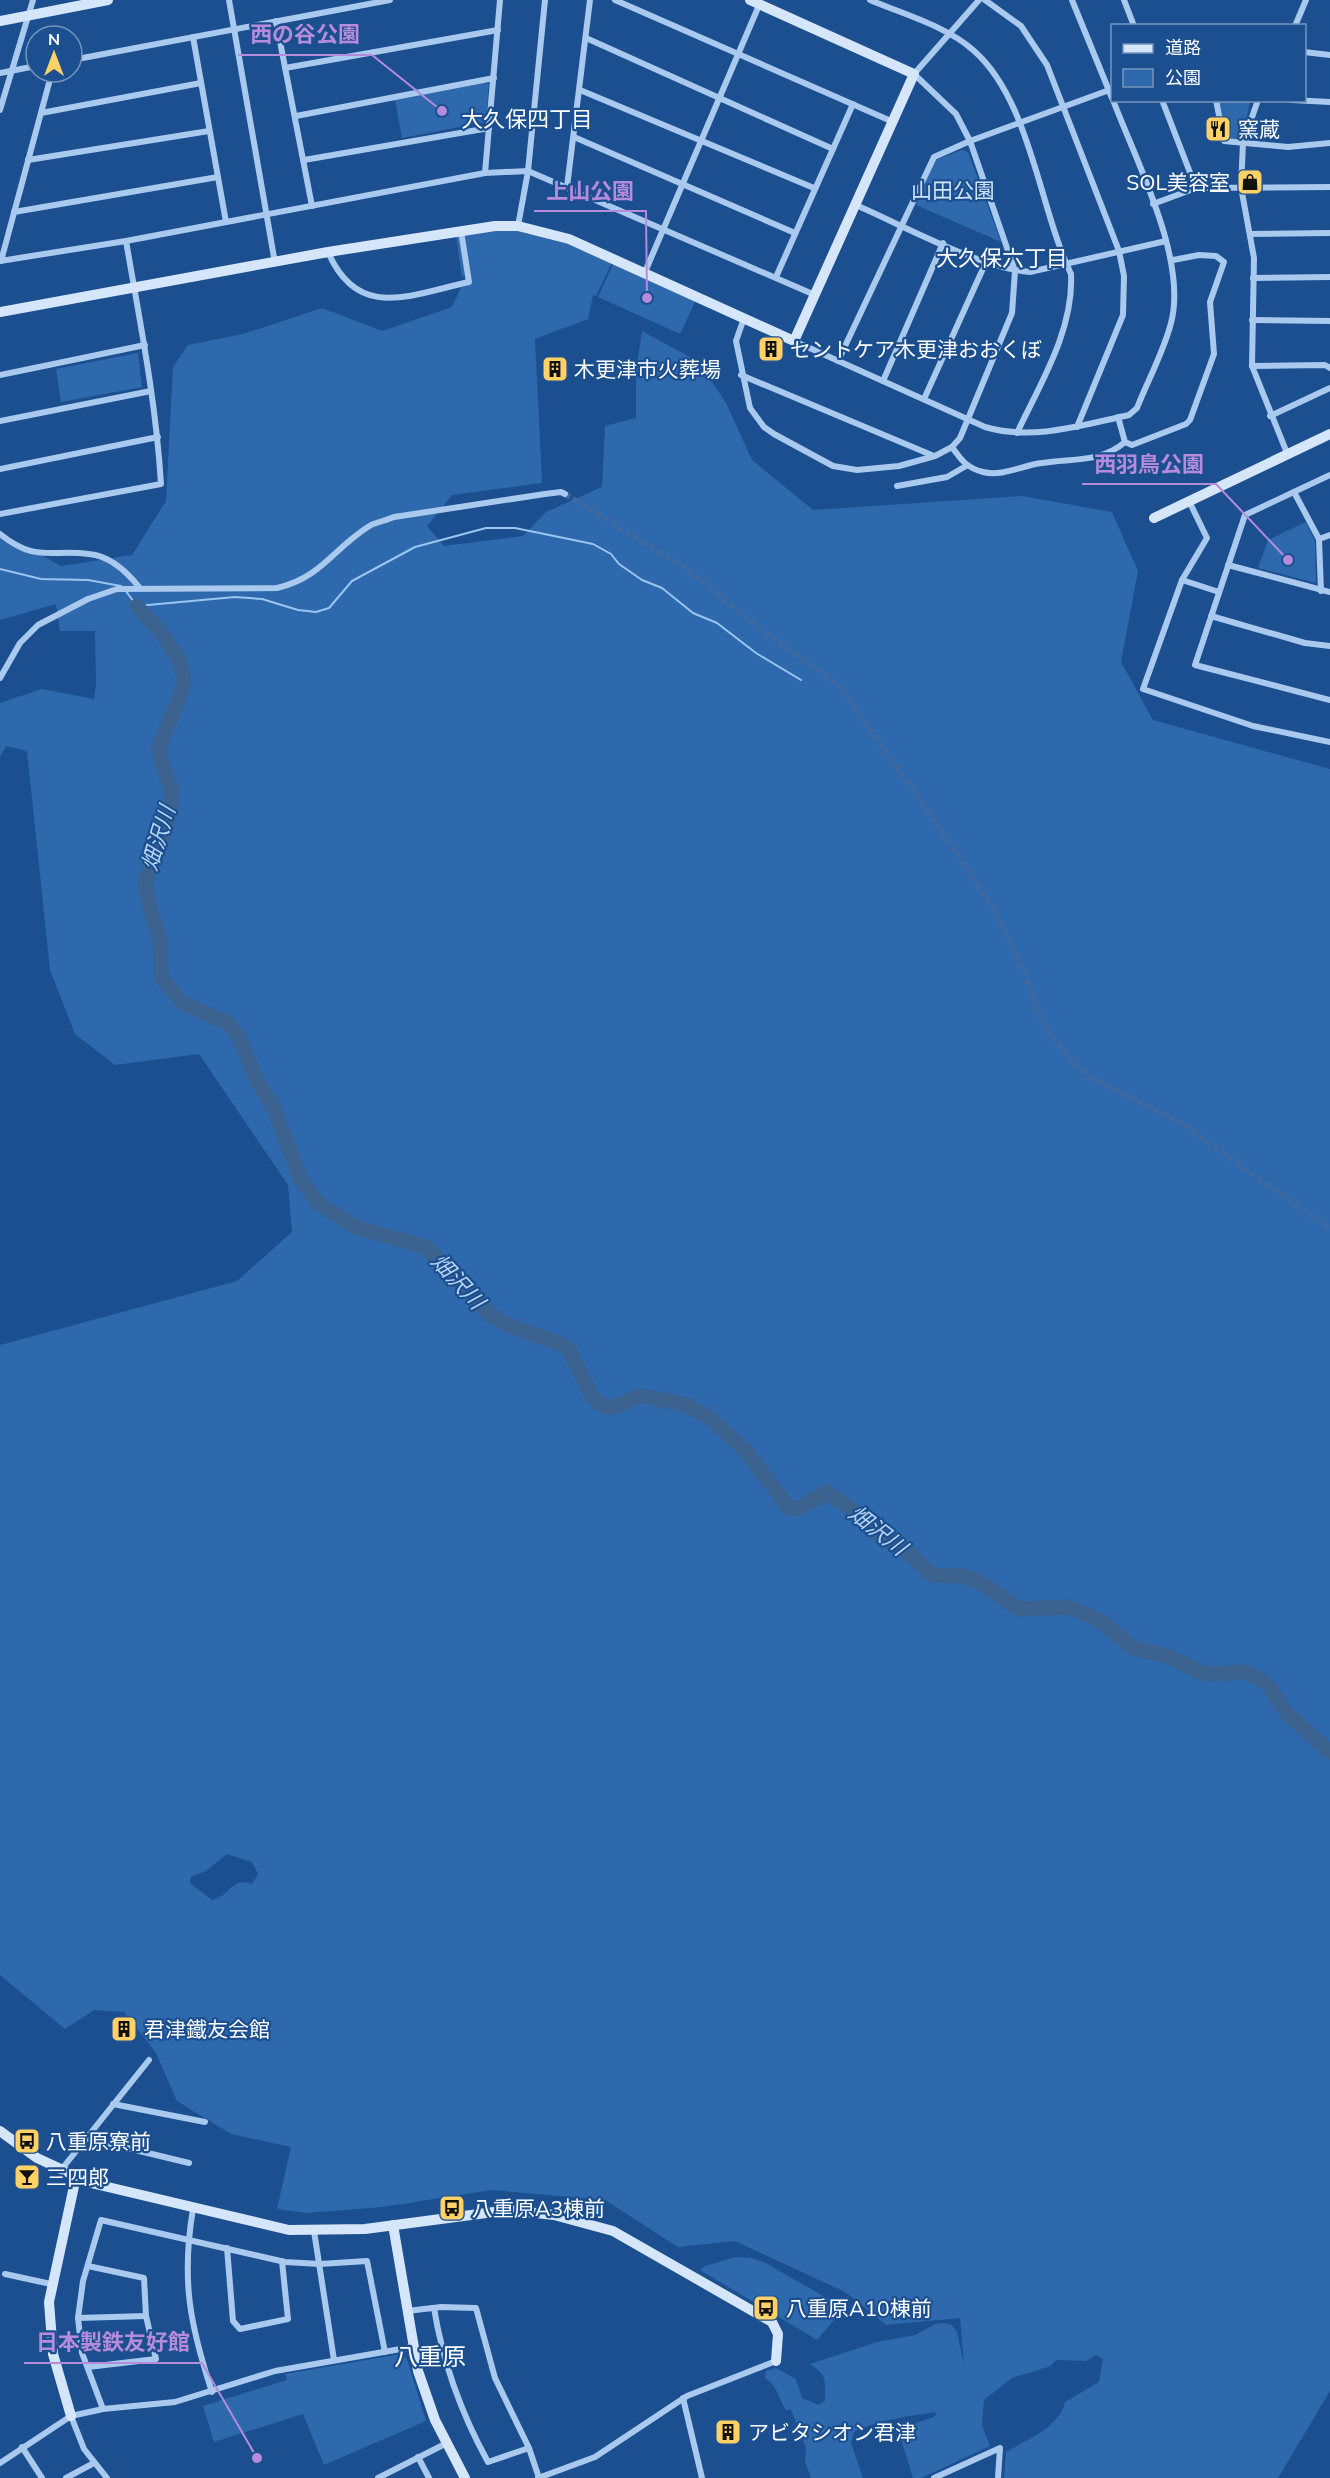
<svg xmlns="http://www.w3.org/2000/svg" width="1330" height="2478" font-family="Mulish,'Noto Sans JP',sans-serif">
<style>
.green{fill:#2e69ad;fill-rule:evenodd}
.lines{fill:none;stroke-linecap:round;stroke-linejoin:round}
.stream{stroke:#9cc4f0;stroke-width:2}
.river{stroke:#3c6290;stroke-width:15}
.street-tunnel{stroke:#3d69a0;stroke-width:6;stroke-dasharray:6 3;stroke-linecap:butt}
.street{stroke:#a9c9ee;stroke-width:6}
.secondary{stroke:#d6e6fa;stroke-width:10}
.labels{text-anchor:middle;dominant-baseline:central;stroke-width:4.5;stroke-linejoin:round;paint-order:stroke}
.poi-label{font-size:21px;fill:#fff;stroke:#1b4f8f;text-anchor:start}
.park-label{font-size:21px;fill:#cfe3fa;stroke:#1b4f8f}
.neighbourhood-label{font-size:22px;fill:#fff;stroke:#1b4f8f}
.water-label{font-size:22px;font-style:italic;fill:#b5d3f5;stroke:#1b4f8f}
.quarter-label{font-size:24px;fill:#fff;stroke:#1b4f8f}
.leader{fill:none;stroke:#b68bdc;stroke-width:2}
.callout-dot{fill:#b68bdc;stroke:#1b4f8f;stroke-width:2}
.callout-label{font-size:22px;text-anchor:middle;font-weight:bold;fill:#b68bdc;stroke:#1b4f8f;stroke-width:4.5;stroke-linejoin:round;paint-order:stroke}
</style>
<rect width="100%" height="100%" fill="#1b4f8f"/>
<g class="green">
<path d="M484 83 489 84 486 122 402 138 395 100Z"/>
<path d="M1218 101H1250L1242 142 1225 139Z"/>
<path d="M962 150 968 152 1001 242 916 205 935 160Z"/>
<path d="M527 224 613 260 596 296 593 295 588 319 535 339 542 483 452 495 427 526 444 546 523 536 546 512 602 487 605 426 636 418V371L642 331 699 362 726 403 752 460 813 510 1022 496 1112 512 1138 571 1121 662 1153 720 1330 769V2391L1278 2478H1004L1006 2452C1026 2440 1060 2427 1065 2402L1099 2382 1103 2359 1096 2355 1086 2361 1056 2360 1051 2366 1012 2378 984 2400 982 2425 990 2446 921 2478H913L898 2429 934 2417 937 2412C908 2416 881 2419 854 2432L851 2443 863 2478H811L805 2461 806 2448 791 2410H786C778 2398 778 2386 765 2378L766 2371 776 2368 796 2379 802 2398 818 2405 825 2401C824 2379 829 2377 810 2364L877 2342 915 2335 935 2324 944 2323 952 2325 957 2332 964 2365 960 2318 886 2325 847 2293 735 2241 678 2247 605 2200 492 2190 383 2207 307 2213 277 2209 291 2147 231 2134 177 2101 156 2053 124 2012 94 2010 65 2029 0 1975V1345L237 1281 292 1232 288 1185 199 1054 115 1065 75 1034 50 970 27 751 6 746 0 757V703L42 689 94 699 96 684 95 631H60L56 604 0 620V532L61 566 132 555 166 501 173 367 188 345 243 334 322 308 382 331 452 307 467 275 462 277 455 229ZM227 1854 252 1862 258 1874 252 1884C232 1876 228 1898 212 1900L190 1883 191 1877 206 1871Z"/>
<path d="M614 262 696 300 680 334 598 297Z"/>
<path d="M138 353 142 387 61 402 56 369Z"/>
<path d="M1306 522 1315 542 1316 583 1258 568 1268 540Z"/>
<path d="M736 2257 752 2258 766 2263 844 2308 817 2340 700 2270 705 2266Z"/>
<path d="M401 2354 407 2359 426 2421 324 2465 303 2414 214 2442 203 2406 287 2380 285 2374Z"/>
</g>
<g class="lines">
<g class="stream">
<path d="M0 569 41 579 88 580 121 586"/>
<path d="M125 590 137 606 235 597 262 599 298 610 316 612 329 608 352 581 415 547 486 528H515L593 544 611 554 619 564 642 580 662 588 693 613 717 623 756 653 801 680"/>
</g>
<path class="river" d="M137 606 160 631 178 658 184 679 179 698 159 747 161 761 171 788V809L164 834 145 881 150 909 160 939 161 977 183 1003 228 1023 238 1036 258 1083 272 1104 301 1180 318 1203 355 1227 426 1247 490 1315 508 1325 563 1345 569 1350 592 1396 602 1406 614 1407 639 1396 648 1397 687 1405 711 1419 746 1451 789 1508H800L826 1492 845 1504 886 1541 904 1549 932 1575 962 1576 978 1581 1019 1609 1069 1607 1101 1621 1133 1648 1168 1656 1200 1672 1214 1674 1245 1672 1262 1680 1271 1689 1286 1713 1330 1752"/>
<path class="street-tunnel" d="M565 494 687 569 762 630 840 686 965 865 999 919 1025 975 1038 1013 1051 1036 1070 1058 1091 1078 1184 1125 1330 1229"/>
<g class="street">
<path d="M229 0 275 263"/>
<path d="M615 0 891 121"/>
<path d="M870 0C903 14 946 26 973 50 1030 99 1039 207 1071 274 1074 330 1040 384 1017 433"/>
<path d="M985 0 1021 26 1047 65 1119 251 1124 276 1123 315 1077 427"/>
<path d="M1072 0 1112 98"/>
<path d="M1124 0 1134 26"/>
<path d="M276 21 312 206"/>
<path d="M1295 26 1306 0"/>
<path d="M193 37 226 222"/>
<path d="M586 38 833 149"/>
<path d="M1304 52 1330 55"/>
<path d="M72 60 390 0"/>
<path d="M285 68 498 30"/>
<path d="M0 73 36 66"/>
<path d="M580 90 814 188"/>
<path d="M1162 100 1196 188"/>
<path d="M1216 100 1224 141 1288 147 1330 143"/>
<path d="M1258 100 1243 143 1241 187 1254 258 1252 366 1287 453"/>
<path d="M1292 100 1330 102"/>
<path d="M0 110 33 0"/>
<path d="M41 113 201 83"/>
<path d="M296 116 494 78"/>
<path d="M574 137 795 233"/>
<path d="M28 160 209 131"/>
<path d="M304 160 489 128"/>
<path d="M485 173 500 0"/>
<path d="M567 187 590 0"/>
<path d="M1153 204 1196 188 1330 187"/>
<path d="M856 205C904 226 980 268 1030 272L1166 241"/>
<path d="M14 212 218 177"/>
<path d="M518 226 528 171 545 0"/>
<path d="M1250 234 1330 233"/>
<path d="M328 252C358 321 410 295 469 282L461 231"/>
<path d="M0 261 126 241 485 173 528 171 815 295"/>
<path d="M1 261 52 72"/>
<path d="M645 272 760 3"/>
<path d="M776 277 853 104"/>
<path d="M1253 278 1330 277"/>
<path d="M744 318 736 341 750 408 764 427 774 434 833 466 857 470 899 466 935 456 952 447 960 438 1012 313 1015 271 970 141 956 114 914 74 979 0"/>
<path d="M1252 320 1330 321"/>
<path d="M794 341 985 427C1033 441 1082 425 1129 415L1137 408C1148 380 1164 351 1171 323 1188 260 1136 161 1113 100"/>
<path d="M838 361 934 157 970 141 1112 89"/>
<path d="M1252 366 1325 365 1330 368"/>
<path d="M0 375 145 345"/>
<path d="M741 375 934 456"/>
<path d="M883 381 943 243"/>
<path d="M924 399 986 262"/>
<path d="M1270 416 1330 388"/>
<path d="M1118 417 1125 442 1132 445 1186 424 1190 420 1214 354 1210 302 1224 262 1216 256 1199 255 1173 260"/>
<path d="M0 421 151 391"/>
<path d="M952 447C961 460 967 468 983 472 1003 477 1023 465 1042 463 1071 458 1101 463 1125 442"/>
<path d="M0 469 158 437"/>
<path d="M1330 475 1245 515 1195 665 1330 700"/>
<path d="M897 486 947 477 966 466"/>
<path d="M1294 492 1319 539 1321 591"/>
<path d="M1189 501 1207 538 1182 580 1143 689 1253 726 1330 742"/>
<path d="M0 514 161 484C156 402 140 322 126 241"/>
<path d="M0 534C36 563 50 549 89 554 110 556 127 572 139 587"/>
<path d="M1319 539 1330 535"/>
<path d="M1228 565 1330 592"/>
<path d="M1182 580 1219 592"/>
<path d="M1211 616 1305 643 1330 646"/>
<path d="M0 678 20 643 38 625 88 599 117 589 277 588C323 577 334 547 371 525 378 522 387 520 394 517L545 494 561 492 565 494"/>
<path d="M113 2104 205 2122"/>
<path d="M86 2138 189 2163"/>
<path d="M61 2170 149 2060"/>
<path d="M193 2209C181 2280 190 2325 212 2392"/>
<path d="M314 2231 334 2360"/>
<path d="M227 2248 233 2321 240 2329 288 2319 282 2261"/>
<path d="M88 2266 144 2278 146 2316 156 2359 88 2367"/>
<path d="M5 2274 51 2284"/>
<path d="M434 2308C443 2364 461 2413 488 2462L529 2448"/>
<path d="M407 2311 441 2307 476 2308 495 2378 529 2448 539 2478"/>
<path d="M78 2318 146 2316"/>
<path d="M683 2398 702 2478"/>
<path d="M103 2409 82 2353 78 2318 83 2281 101 2220 285 2262 320 2264 367 2261 385 2352"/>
<path d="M71 2416 84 2449 107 2478"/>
<path d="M22 2447 42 2478"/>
<path d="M418 2457 429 2478"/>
<path d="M0 2463 71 2416 103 2409 175 2402 275 2371 412 2347"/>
<path d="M66 2478 94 2463"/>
<path d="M378 2478 447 2443"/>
<path d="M538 2478 595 2457 687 2396 776 2361"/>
<path d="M934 2478 1000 2448 998 2478"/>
</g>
<g class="secondary">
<path d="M0 21 108 0"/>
<path d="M0 312 328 252 495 226H518L569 239 794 341 914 74 750 0"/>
<path d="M1154 518 1330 434"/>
<path d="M0 2131 37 2158 91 2183 289 2230 365 2229 509 2210 554 2215 613 2231 772 2322 778 2334 776 2361"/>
<path d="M393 2225 418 2371 435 2420 465 2478"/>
<path d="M71 2416 53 2354 49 2302 76 2177"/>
</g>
</g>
<defs>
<g id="restaurant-square" transform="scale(1.35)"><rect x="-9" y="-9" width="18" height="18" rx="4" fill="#ffd166" stroke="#1b4f8f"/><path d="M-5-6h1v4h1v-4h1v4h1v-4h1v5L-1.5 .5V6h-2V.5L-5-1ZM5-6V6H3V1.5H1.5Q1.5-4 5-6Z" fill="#111"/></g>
<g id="shop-square" transform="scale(1.35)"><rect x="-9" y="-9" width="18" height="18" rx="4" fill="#ffd166" stroke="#1b4f8f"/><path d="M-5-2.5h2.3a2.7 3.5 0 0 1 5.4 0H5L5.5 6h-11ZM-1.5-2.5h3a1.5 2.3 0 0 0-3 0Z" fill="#111"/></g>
<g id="building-square" transform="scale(1.35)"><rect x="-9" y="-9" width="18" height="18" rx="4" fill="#ffd166" stroke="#1b4f8f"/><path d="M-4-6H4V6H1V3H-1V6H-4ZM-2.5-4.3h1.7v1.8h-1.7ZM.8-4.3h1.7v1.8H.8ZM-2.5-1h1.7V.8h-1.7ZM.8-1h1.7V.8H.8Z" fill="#111"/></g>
<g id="bus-square" transform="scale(1.35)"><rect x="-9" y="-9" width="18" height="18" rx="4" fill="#ffd166" stroke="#1b4f8f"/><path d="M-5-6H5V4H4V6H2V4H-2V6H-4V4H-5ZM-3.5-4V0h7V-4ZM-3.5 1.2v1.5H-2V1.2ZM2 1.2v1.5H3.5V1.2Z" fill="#111"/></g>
<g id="bar-square" transform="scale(1.35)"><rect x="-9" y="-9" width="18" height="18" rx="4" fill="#ffd166" stroke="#1b4f8f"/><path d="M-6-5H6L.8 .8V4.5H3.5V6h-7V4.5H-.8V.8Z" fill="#111"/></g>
</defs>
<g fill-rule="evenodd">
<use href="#restaurant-square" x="1218" y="129"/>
<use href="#shop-square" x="1250" y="182"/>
<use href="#building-square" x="771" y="349"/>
<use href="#building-square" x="555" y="369"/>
<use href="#building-square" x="124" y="2029"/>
<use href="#bus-square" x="27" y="2141"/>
<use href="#bar-square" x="27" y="2177"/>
<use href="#bus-square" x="452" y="2208"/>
<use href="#bus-square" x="766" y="2308"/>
<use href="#building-square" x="728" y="2432"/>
</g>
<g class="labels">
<g class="poi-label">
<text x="1238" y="129">窯蔵</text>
<text x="1230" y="182" text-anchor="end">SOL美容室</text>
<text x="790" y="349">セントケア木更津おおくぼ</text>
<text x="574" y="369">木更津市火葬場</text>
<text x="144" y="2029">君津鐵友会館</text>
<text x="46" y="2141">八重原寮前</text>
<text x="46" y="2177">三四郎</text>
<text x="472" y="2208">八重原A3棟前</text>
<text x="786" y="2308">八重原A10棟前</text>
<text x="748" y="2432">アビタシオン君津</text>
</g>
<g class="park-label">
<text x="953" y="190">山田公園</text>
</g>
<g class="neighbourhood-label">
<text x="527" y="119">大久保四丁目</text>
<text x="1002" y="258">大久保六丁目</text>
</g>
<g class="water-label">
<text transform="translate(158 838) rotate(-73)">畑沢川</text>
<text transform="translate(458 1281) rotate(47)">畑沢川</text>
<text transform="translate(878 1530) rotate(38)">畑沢川</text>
</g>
<g class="quarter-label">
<text x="430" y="2356">八重原</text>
</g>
</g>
<path class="leader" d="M442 111L372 55H238M647 298L646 211H534M1288 560L1216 484H1082M257 2458L202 2363H24"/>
<g class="callout-dot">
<circle cx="442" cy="111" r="6"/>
<circle cx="647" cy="298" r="6"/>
<circle cx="1288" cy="560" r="6"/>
<circle cx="257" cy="2458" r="6"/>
</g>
<g class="callout-label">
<text x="305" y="42">西の谷公園</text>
<text x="590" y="199">上山公園</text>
<text x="1149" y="472">西羽鳥公園</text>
<text x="113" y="2350">日本製鉄友好館</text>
</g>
<rect x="1111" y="24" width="195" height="78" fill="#1b4f8f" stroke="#7695bc" stroke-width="1.5"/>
<rect x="1123" y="44" width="30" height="9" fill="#d6e6fa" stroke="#7695bc" stroke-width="1.5"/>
<text x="1165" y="54" font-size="18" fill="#ffffff">道路</text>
<rect x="1123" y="69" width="30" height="18" fill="#2e69ad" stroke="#7695bc" stroke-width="1.5"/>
<text x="1165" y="84" font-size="18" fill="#ffffff">公園</text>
<g transform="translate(54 54)"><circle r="28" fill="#1b4f8f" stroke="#7695bc" stroke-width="1.5"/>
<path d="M0-4.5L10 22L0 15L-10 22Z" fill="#ffd166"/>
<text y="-9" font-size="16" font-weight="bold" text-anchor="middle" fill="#ffffff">N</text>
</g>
</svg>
